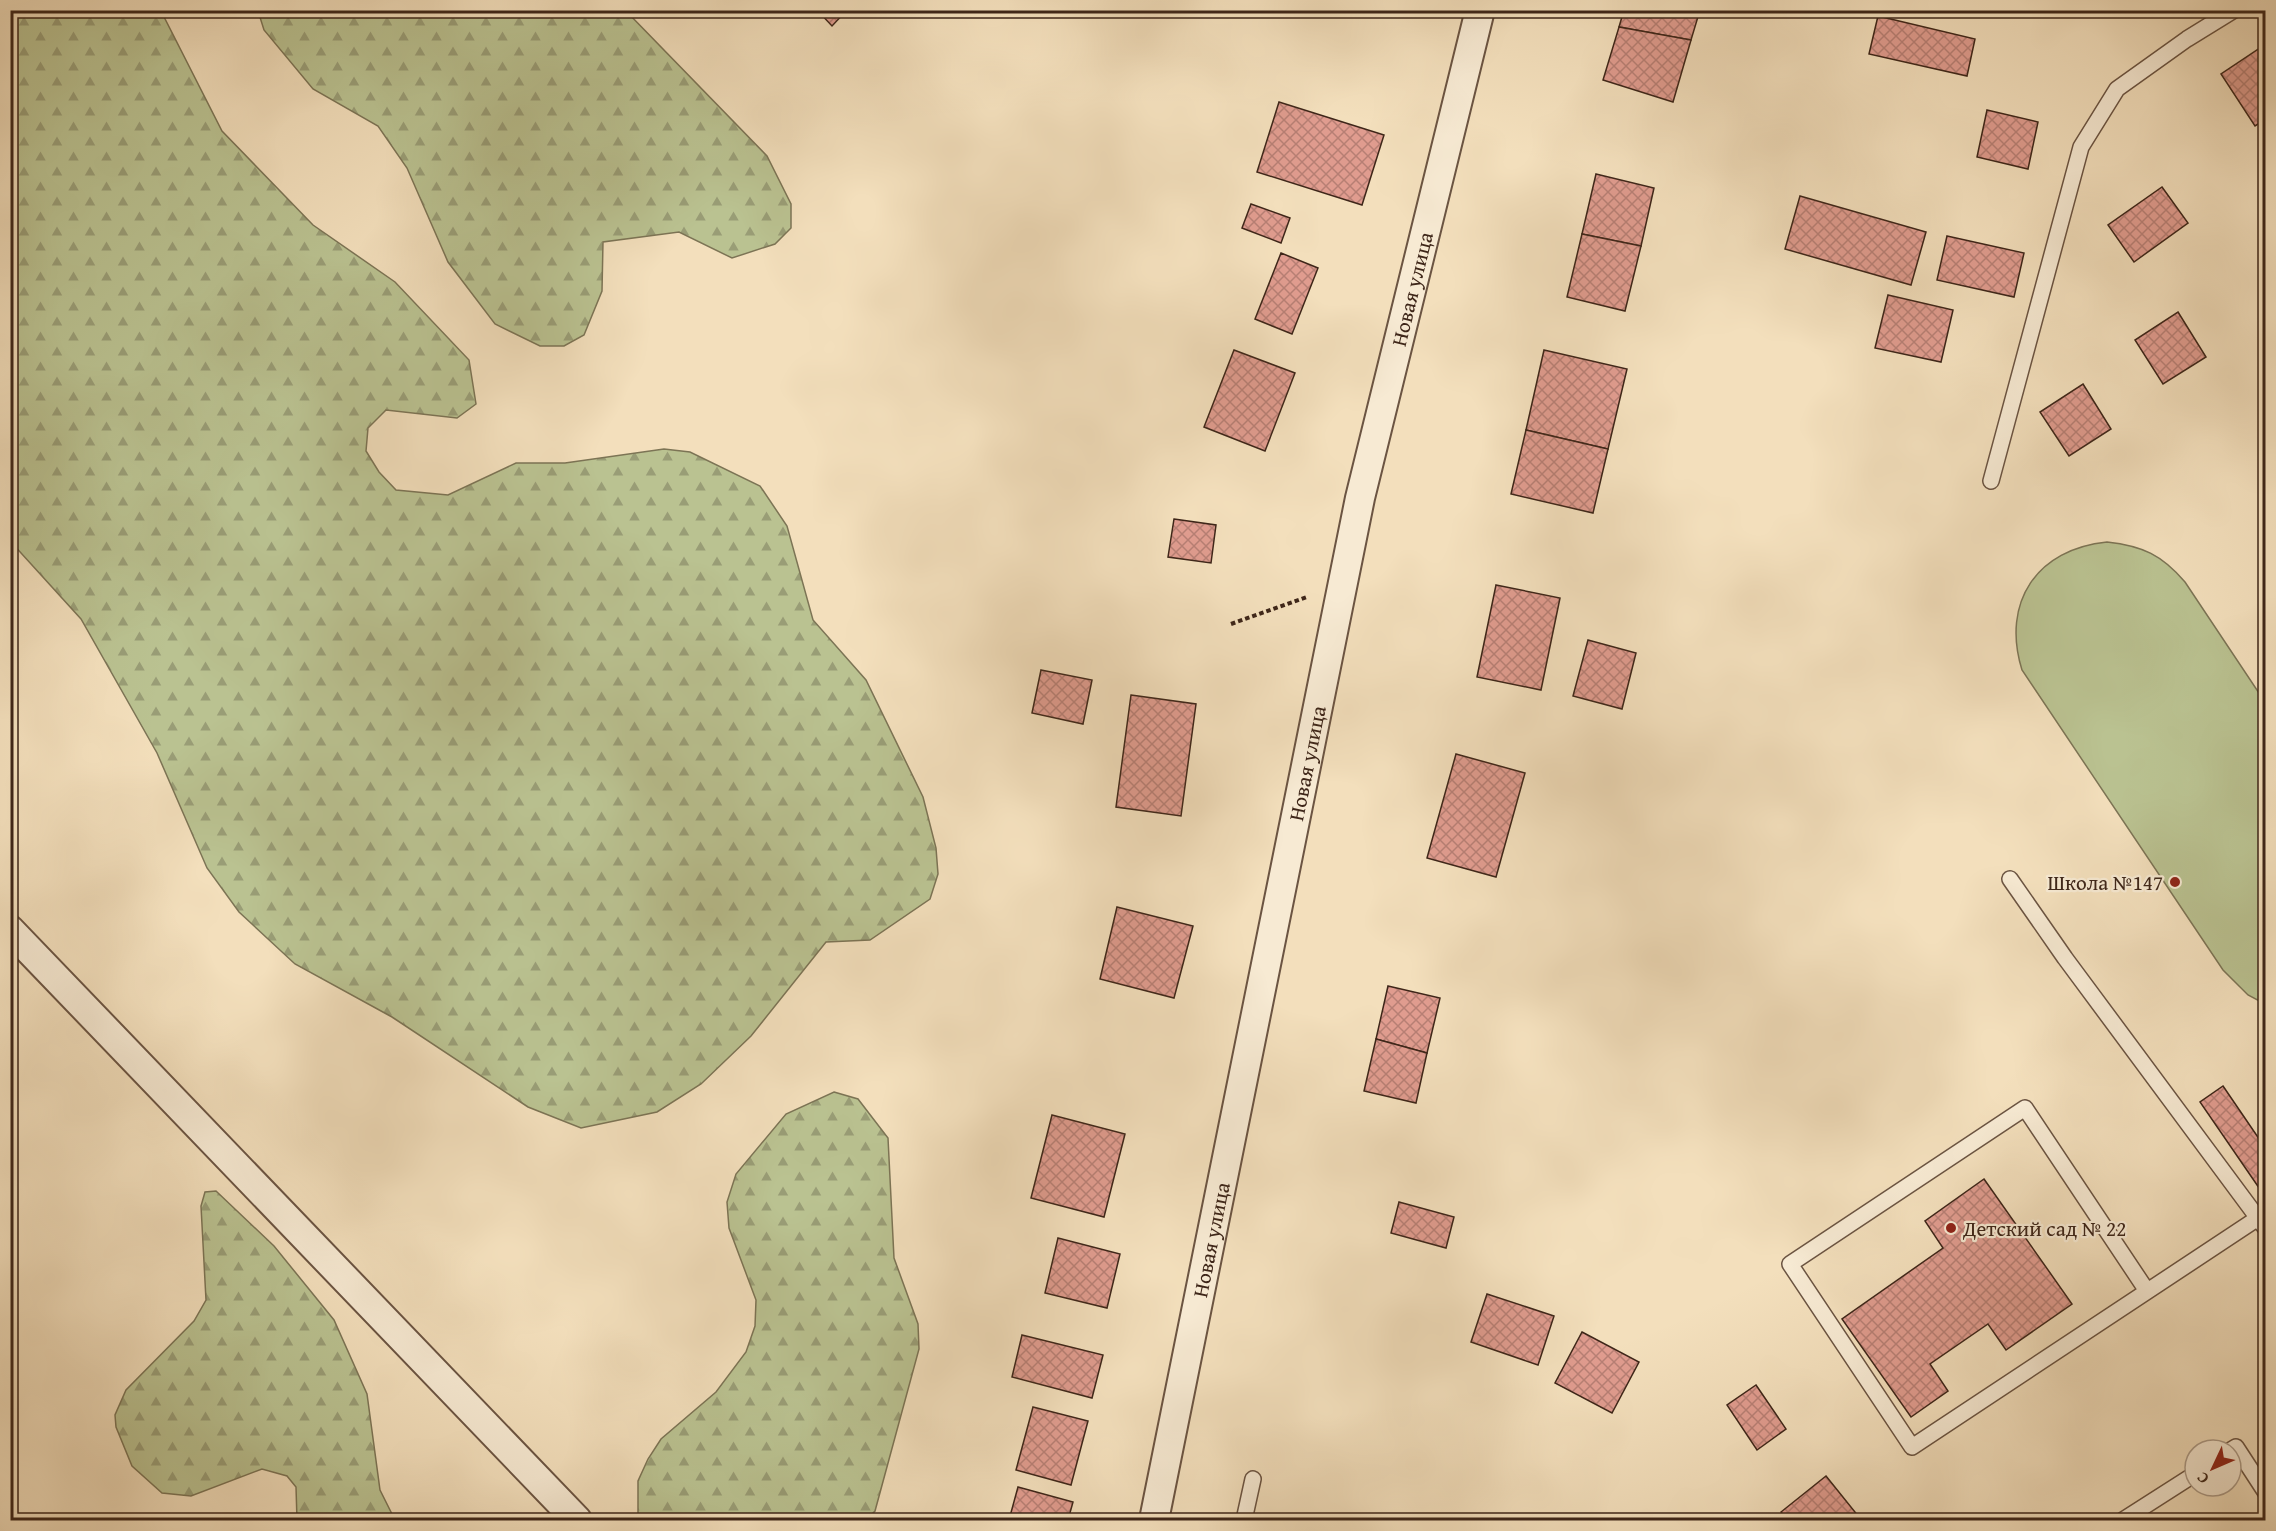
<svg xmlns="http://www.w3.org/2000/svg" width="2276" height="1531" font-family="'Gentium Book Plus',serif">
<style>
.forest{fill:url(#forest-firs);stroke:#7c7455;stroke-width:1.5}
.pitch{fill:#bac291;stroke:#7c7455;stroke-width:1.5}
.building{fill:url(#building-cross-hatch);stroke:#3e2619;stroke-width:1.5}
.lines{fill:none;stroke-linecap:round;stroke-linejoin:round}
.lane-casing{stroke:#6b5442;stroke-width:18}
.street-casing{stroke:#6b5442;stroke-width:32}
.path{stroke:#3e2619;stroke-width:4;stroke-dasharray:4.5 3;stroke-linecap:butt}
.lane{stroke:#f7ead3;stroke-width:15}
.street{stroke:#f7ead3;stroke-width:28}
.poi-dot{fill:#8f2418;stroke:#f7ead3;stroke-width:2}
.labels{text-anchor:middle;dominant-baseline:central;stroke-width:4.5;stroke-linejoin:round;paint-order:stroke}
.street-label{font-size:21px;fill:#3e2619;stroke:#f7ead3}
.poi-label{font-size:21px;fill:#3e2619;stroke:#f7ead3;text-anchor:end}
</style>
<defs>
<pattern id="forest-firs" width="22" height="20" patternUnits="userSpaceOnUse" patternTransform="scale(1.5)"><rect width="22" height="20" fill="#bac291"/><path d="M5 1l3.5 6h-7zM16 11l3.5 6h-7z" fill="#999d76"/></pattern>
<pattern id="building-cross-hatch" width="8" height="8" patternUnits="userSpaceOnUse" patternTransform="scale(1.5)"><rect width="8" height="8" fill="#e09c8f"/><path d="M0 0l8 8M0 8l8-8" fill="none" stroke="#b77f74"/></pattern>
</defs>
<rect width="100%" height="100%" fill="#f3dfbc"/>
<filter id="stains"><feTurbulence type="fractalNoise" baseFrequency=".00333" numOctaves="4"/><feColorMatrix values="0 0 0 0 .2 0 0 0 0 .09 0 0 0 0 .02 0 0 0 .5 -.17"/></filter>
<radialGradient id="worn" r=".72"><stop offset=".6" stop-color="#630" stop-opacity="0"/><stop offset="1" stop-color="#630" stop-opacity=".3"/></radialGradient>
<g class="forest">
<path d="M11 10 161 11 222 131 313 225 395 282 469 360 476 404 457 418 386 410 368 428 366 451 379 472 396 490 448 495 516 463H565L664 449 690 452 760 486 787 526 813 620 866 680 923 797 936 848 938 874 930 899 870 940 826 942 751 1036 701 1084 657 1112 581 1128 528 1107 392 1017 295 964 239 912 207 868 157 753 81 619 11 542Z"/>
<path d="M258 11H626L767 156 791 204V228L775 244 732 258 679 232 603 242 602 291 584 335 564 346H540L495 324 448 262 407 168 378 126 313 89 264 30Z"/>
<path d="M834 1092 858 1099 888 1138 894 1258 918 1324 919 1349 875 1511 866 1520H638V1481L648 1459 661 1439 716 1392 746 1352 755 1326 756 1300 729 1228 727 1202 736 1174 786 1114Z"/>
<path d="M216 1191 274 1246 334 1320 367 1394 380 1490 392 1514 399 1520H297L296 1487 287 1476 262 1469 191 1496 162 1493 132 1466 116 1427 115 1415 126 1390 194 1321 206 1300 201 1206 205 1192Z"/>
</g>
<path class="pitch" d="M2107 542C2143 546 2162 555 2185 582L2265 702V1004L2248 995 2223 970 2022 670C2001 602 2037 549 2107 542Z"/>
<g class="building">
<path d="M817 10H847L832 26Z"/>
<path d="M1624 10H1700L1691 40 1619 27Z"/>
<path d="M1878 16 1975 39 1967 76 1869 54Z"/>
<path d="M1619 27 1691 40 1673 102 1603 80Z"/>
<path d="M2266 44V119L2255 126 2221 74Z"/>
<path d="M1279 102 1384 135 1362 205 1257 172Z"/>
<path d="M1987 110 2038 122 2028 169 1977 157Z"/>
<path d="M1596 174 1654 188 1641 246 1582 234Z"/>
<path d="M2162 187 2188 223 2134 262 2108 225Z"/>
<path d="M1800 196 1926 232 1911 285 1785 249Z"/>
<path d="M1251 204 1290 218 1281 243 1242 228Z"/>
<path d="M1582 234 1641 246 1625 311 1567 297Z"/>
<path d="M1947 236 2024 253 2014 297 1937 280Z"/>
<path d="M1281 253 1318 268 1292 334 1255 319Z"/>
<path d="M1888 295 1953 310 1941 362 1875 348Z"/>
<path d="M2178 312 2206 357 2163 384 2135 340Z"/>
<path d="M1234 350 1295 373 1265 451 1204 427Z"/>
<path d="M1544 350 1627 369 1608 449 1526 430Z"/>
<path d="M2083 384 2111 429 2069 456 2040 412Z"/>
<path d="M1526 430 1608 449 1593 513 1511 494Z"/>
<path d="M1174 519 1216 525 1211 563 1168 557Z"/>
<path d="M1496 585 1560 598 1541 690 1477 677Z"/>
<path d="M1588 640 1636 653 1622 709 1573 696Z"/>
<path d="M1041 670 1092 680 1083 724 1032 713Z"/>
<path d="M1131 695 1196 704 1181 816 1116 807Z"/>
<path d="M1456 754 1525 773 1496 877 1427 858Z"/>
<path d="M1117 907 1193 926 1174 998 1100 979Z"/>
<path d="M1388 986 1440 998 1427 1053 1376 1039Z"/>
<path d="M1376 1039 1427 1053 1416 1103 1364 1091Z"/>
<path d="M2223 1086 2266 1149V1198L2200 1102Z"/>
<path d="M1052 1115 1125 1134 1104 1217 1031 1198Z"/>
<path d="M1984 1179 2072 1304 2006 1350 1988 1324 1930 1364 1948 1391 1911 1417 1842 1319 1943 1248 1925 1221Z"/>
<path d="M1399 1202 1454 1217 1446 1248 1391 1233Z"/>
<path d="M1058 1238 1120 1254 1107 1308 1045 1293Z"/>
<path d="M1487 1294 1554 1316 1538 1365 1471 1342Z"/>
<path d="M1582 1332 1639 1362 1612 1413 1555 1383Z"/>
<path d="M1022 1335 1103 1355 1092 1398 1012 1377Z"/>
<path d="M1756 1385 1786 1429 1757 1450 1727 1405Z"/>
<path d="M1033 1407 1088 1421 1071 1485 1016 1470Z"/>
<path d="M1826 1476 1859 1517 1854 1520H1788L1781 1512Z"/>
<path d="M1018 1487 1073 1502 1068 1520H1009Z"/>
</g>
<g class="lines">
<g class="lane-casing">
<g id="lane">
<path d="M1991 481 2081 147 2117 89 2187 39 2234 10"/>
<path d="M2010 879 2065 958 2266 1229"/>
<path d="M2147 1291 2025 1108 1790 1264 1912 1447 2258 1218"/>
<path d="M2231 1450 2236 1447 2266 1493"/>
<path d="M1244 1520 1253 1479"/>
<path d="M2123 1520 2195 1474"/>
</g>
</g>
<g class="street-casing">
<g id="street">
<path d="M10 930 577 1520"/>
<path id="s1" d="M1154 1520 1360 498 1480 10"/>
</g>
</g>
<path class="path" d="M1231 624 1307 597"/>
<use href="#lane" class="lane"/>
<use href="#street" class="street"/>
</g>
<g class="poi-dot">
<circle cx="2175" cy="882" r="6"/>
<circle cx="1951" cy="1228" r="6"/>
</g>
<g class="labels">
<g class="street-label">
<text stroke="none"><textPath href="#s1" startOffset="1258">Новая улица</textPath></text>
<text stroke="none"><textPath href="#s1" startOffset="772">Новая улица</textPath></text>
<text stroke="none"><textPath href="#s1" startOffset="286">Новая улица</textPath></text>
</g>
<g class="poi-label">
<text x="2163" y="882">Школа №147</text>
<text x="1963" y="1228" text-anchor="start">Детский сад № 22</text>
</g>
</g>
<rect width="2276" height="1531" fill="none" stroke="#f3dfbc" stroke-width="36"/>
<rect x="12" y="12" width="2252" height="1507" fill="none" stroke="#3e2619" stroke-width="3"/>
<rect x="18" y="18" width="2240" height="1495" fill="none" stroke="#3e2619" stroke-width="1.5"/>
<g transform="translate(2213 1468) rotate(226)"><circle r="28" fill="#f7ead3" stroke="#ad9c89" stroke-width="1.5"/>
<path d="M0-4.5L10 22L0 15L-10 22Z" fill="#8f2418"/>
<text y="-9" font-size="16" font-weight="bold" text-anchor="middle" fill="#3e2619">С</text>
</g>
<rect width="100%" height="100%" filter="url(#stains)"/>
<rect width="100%" height="100%" fill="url(#worn)"/>
</svg>
